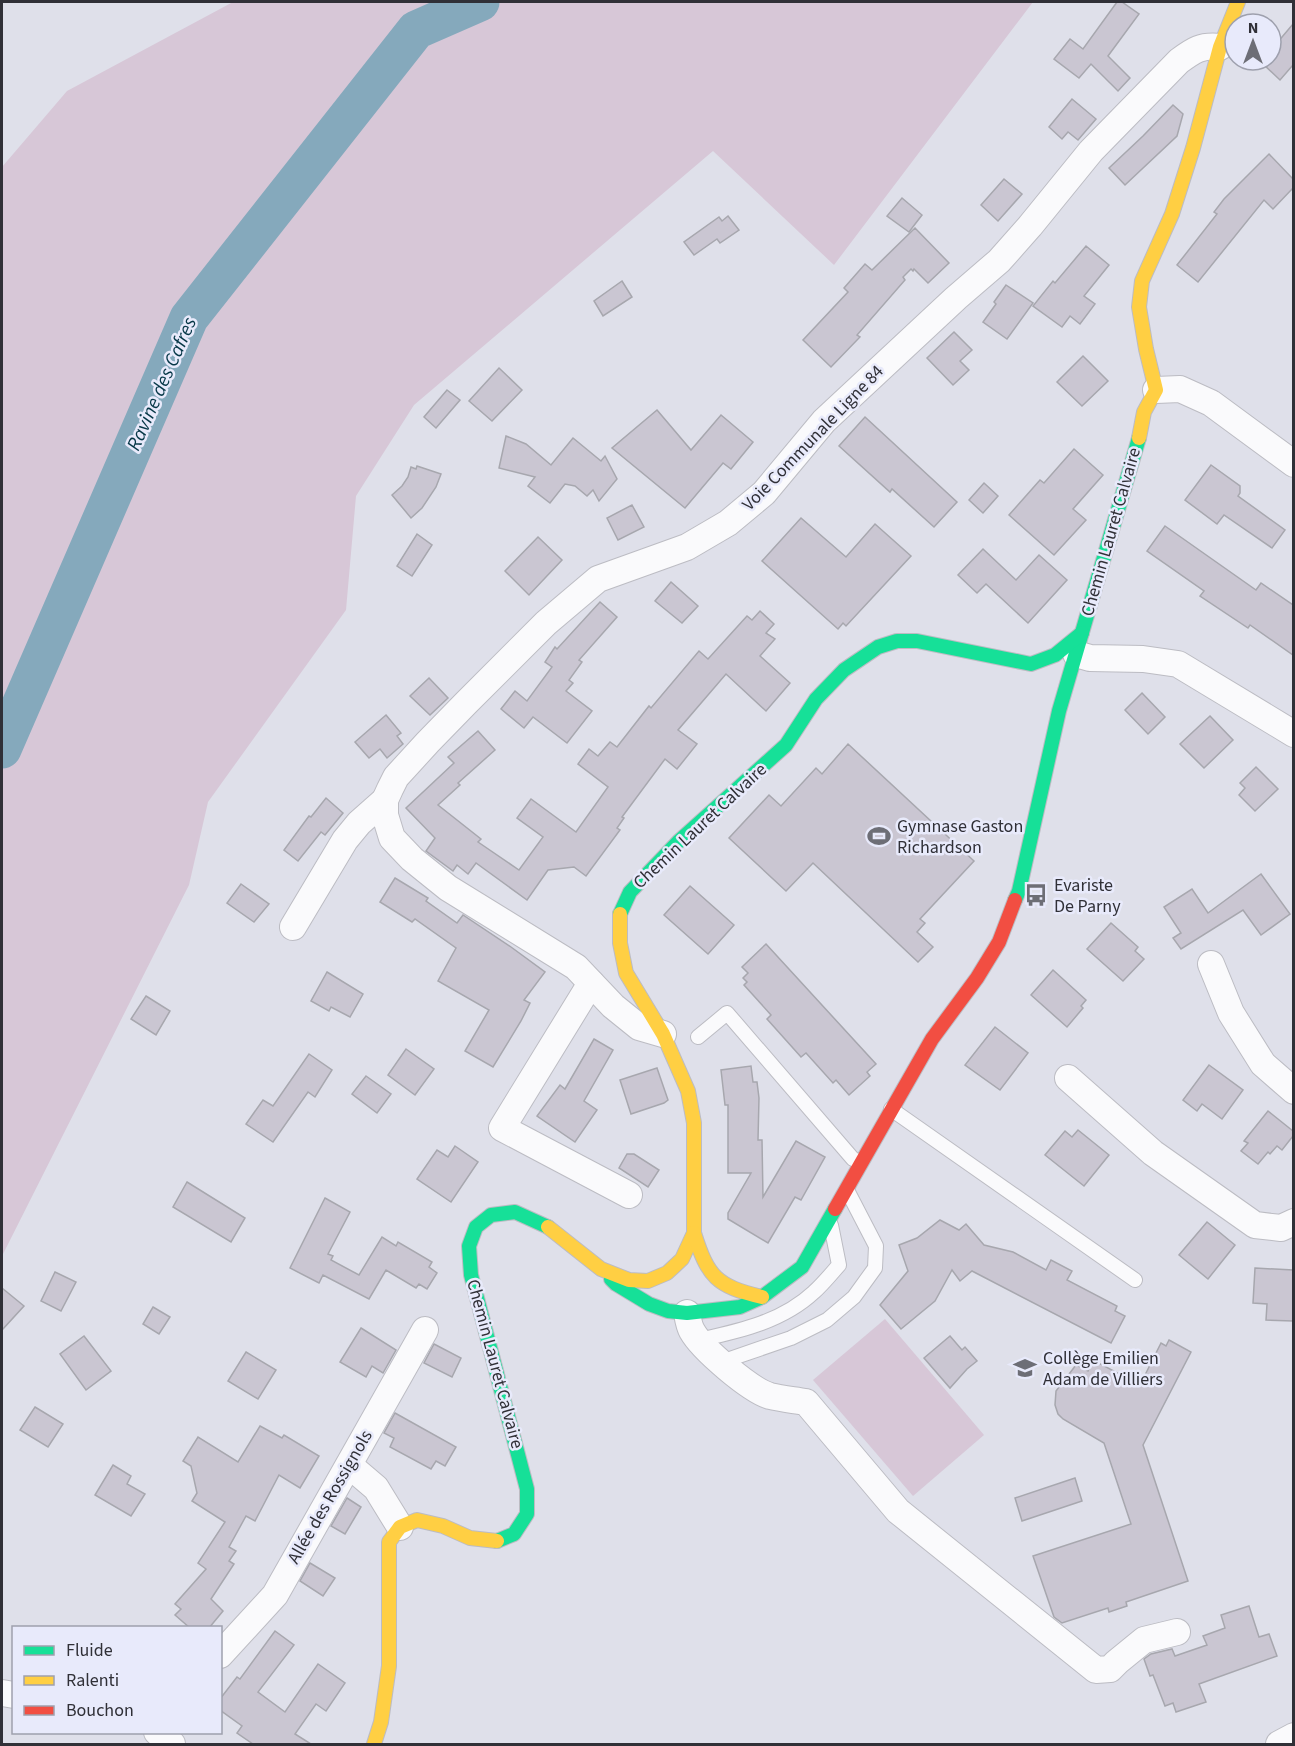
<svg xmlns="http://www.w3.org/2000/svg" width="1295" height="1746" font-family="'Source Sans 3',sans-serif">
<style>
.green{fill:#d7c7d7}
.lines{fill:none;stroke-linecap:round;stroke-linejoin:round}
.river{stroke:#85a9bc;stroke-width:39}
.building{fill:#cac6d2;stroke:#a7a7ae;stroke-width:1.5}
.lane-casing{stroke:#bcbcc3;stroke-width:16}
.street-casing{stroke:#bcbcc3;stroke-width:28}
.fast-casing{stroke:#bcbcc3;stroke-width:16}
.slow-casing{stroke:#bcbcc3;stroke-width:16}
.jam-casing{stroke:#bcbcc3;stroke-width:16}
.lane{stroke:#fafafc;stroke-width:14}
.street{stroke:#fafafc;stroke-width:26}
.fast{stroke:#16e098;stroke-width:14}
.slow{stroke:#ffcf43;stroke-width:14}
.jam{stroke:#f24e42;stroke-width:14}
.labels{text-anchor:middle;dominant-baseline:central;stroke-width:5;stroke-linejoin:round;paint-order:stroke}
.street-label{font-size:18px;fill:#303037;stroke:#e8eafb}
.poi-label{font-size:18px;fill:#303037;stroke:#e8eafb;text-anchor:start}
.water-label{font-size:20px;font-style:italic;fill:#063747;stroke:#e8eafb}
</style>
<rect width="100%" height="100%" fill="#dfe0ea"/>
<g class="green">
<path d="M233 2H1033L834 265 713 151 414 405 356 496 346 610 208 802 189 885 2 1256V167L67 91Z"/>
<path d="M885 1319 984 1435 913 1496 813 1380Z"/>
</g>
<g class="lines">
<path class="river" d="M2 749 189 318 416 30 480 2"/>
</g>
<g class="building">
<path d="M1117 2H1122L1139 14 1108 56 1130 78 1118 91 1091 64 1079 78 1054 59 1070 39 1083 49Z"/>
<path d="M1293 24V65L1280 80 1261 62 1262 60H1271V50Z"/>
<path d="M1072 99 1096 119 1078 140 1068 132 1062 139 1049 127Z"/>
<path d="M1173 105 1183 114 1177 136 1125 185 1109 168 1143 136Z"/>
<path d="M1269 154 1293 179V188L1273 209 1264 200 1198 282 1177 265 1217 214 1214 212 1224 199Z"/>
<path d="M1004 179 1022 194 998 221 981 205Z"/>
<path d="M902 198 922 215 909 232 887 216Z"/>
<path d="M728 216 739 230 720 243 717 239 694 255 684 242 719 217 722 221Z"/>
<path d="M915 228 949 263 928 283 914 269 913 271 911 269 903 277 905 280 857 335 860 337 831 367 803 340 848 292 844 288 865 264 872 270Z"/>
<path d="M1086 246 1109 265 1084 296 1095 304 1080 324 1070 316 1062 327 1033 306 1053 281 1055 283Z"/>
<path d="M622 281 632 297 603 316 594 301Z"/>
<path d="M1006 285 1033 303 1007 339 983 322 996 304 994 302Z"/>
<path d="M954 332 972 350 960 361 969 370 953 385 927 358Z"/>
<path d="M1083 356 1108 381 1082 406 1057 382Z"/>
<path d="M499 368 522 390 492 421 469 401Z"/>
<path d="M447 390 460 400 436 428 424 417Z"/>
<path d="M657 410 691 450 721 415 753 442 731 469 723 463 685 508 612 448Z"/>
<path d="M865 417 957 502 934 527 892 489 890 492 839 446Z"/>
<path d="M506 436 526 444 551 465 573 438 601 461 605 456 617 479 599 501 593 490 587 496 575 486 565 484 550 503 528 486 535 477 499 468Z"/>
<path d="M1074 449 1103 475 1073 509 1086 520 1054 555 1009 515 1040 480 1044 483Z"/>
<path d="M1211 465 1240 486V493L1238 496 1285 530 1272 548 1224 515 1217 524 1185 500Z"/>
<path d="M417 466 441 474 436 487 422 508 411 518 392 495 402 486 408 477 411 467 416 469Z"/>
<path d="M984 483 998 496 983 513 969 500Z"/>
<path d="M632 505 644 527 618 540 607 518Z"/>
<path d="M801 518 846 557 875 524 911 556 846 626 843 623 838 629 762 561Z"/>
<path d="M1165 526 1256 590 1261 583 1293 605V655L1250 625 1248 628 1200 596 1204 591 1147 551Z"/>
<path d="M417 534 432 545 412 576 397 566Z"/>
<path d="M538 537 562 560 529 595 505 571Z"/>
<path d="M983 549 1016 580 1039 555 1067 580 1028 623 986 584 977 593 958 575Z"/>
<path d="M671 582 698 606 682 623 655 601Z"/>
<path d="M600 602 617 617 579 660 582 662 569 680 573 683 566 691 592 711 567 743 533 717 524 728 501 709 515 691 527 701 552 667 545 662 555 647 557 649Z"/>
<path d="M760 611 774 624 766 633 775 639 760 656 790 683 766 711 726 674 678 730 697 744 677 769 665 759 622 817 624 818 617 828 620 830 586 876 574 867 548 870 527 900 476 863 468 874 457 865 453 871 426 851 435 838 406 808 454 763 448 757 478 731 495 750 458 783 460 785 438 805 481 839 478 842 519 870 543 837 517 818 531 799 576 832 608 787 578 764 589 749 598 756 610 742 617 747 649 706 651 708 699 651 708 659 747 616 752 620Z"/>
<path d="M429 678 448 698 430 715 410 696Z"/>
<path d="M1142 693 1165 717 1148 734 1125 710Z"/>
<path d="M386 715 401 733 397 736 403 744 387 758 380 749 369 758 355 742Z"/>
<path d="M1210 716 1233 740 1204 768 1180 744Z"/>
<path d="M848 744 974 861 920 919 925 923 917 932 933 947 918 962 813 863 786 891 729 838 769 795 781 806 816 768 822 774Z"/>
<path d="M1256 767 1278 789 1255 811 1239 795 1245 788 1240 783Z"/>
<path d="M326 798 343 813 325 835 321 832 298 861 284 850 309 816 311 817Z"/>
<path d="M1261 874 1290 914 1261 935 1243 910 1181 949 1173 938 1181 933 1164 907 1192 889 1208 913Z"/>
<path d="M395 878 428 898 426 901 457 923 463 915 511 947 545 972 524 1000 530 1003 521 1021 493 1067 465 1051 489 1010 438 981 456 948 415 919 412 922 380 902Z"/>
<path d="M241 884 269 904 254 922 227 903Z"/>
<path d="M690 886 734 925 708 954 664 915Z"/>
<path d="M1111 923 1138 947 1135 951 1144 959 1123 981 1087 949Z"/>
<path d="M766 944 876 1064 867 1072 870 1076 849 1095 836 1080 833 1083 806 1053 801 1057 767 1019 771 1015 744 985 747 982 743 978 748 973 742 967Z"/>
<path d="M1053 970 1086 1000 1081 1006 1083 1008 1067 1027 1031 995Z"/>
<path d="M327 972 363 994 350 1017 331 1007 329 1011 311 1001Z"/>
<path d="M146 996 170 1011 156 1035 131 1019Z"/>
<path d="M995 1027 1028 1053 1000 1090 965 1065Z"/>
<path d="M594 1039 613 1050 584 1101 597 1110 575 1142 537 1116 560 1085 565 1089Z"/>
<path d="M406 1049 434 1069 415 1095 388 1075Z"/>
<path d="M309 1054 332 1070 315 1097 308 1092 273 1142 246 1124 263 1100 273 1106Z"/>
<path d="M1209 1065 1243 1090 1222 1119 1202 1104 1197 1111 1183 1100Z"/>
<path d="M751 1066 753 1082H757L759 1098 758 1140H762L763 1197 796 1141 825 1157 801 1200 795 1197 768 1243 728 1219V1213L751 1173H728V1105H725L721 1070Z"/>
<path d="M657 1068 668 1100 664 1103 631 1114 620 1080Z"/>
<path d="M366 1076 391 1094 377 1113 352 1094Z"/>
<path d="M1268 1111 1293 1131V1136L1282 1150 1277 1146 1270 1154 1268 1152 1258 1164 1241 1151 1248 1143 1244 1141Z"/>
<path d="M1078 1130 1109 1155 1084 1186 1045 1155 1065 1131 1072 1137Z"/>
<path d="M455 1146 478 1162 451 1202 417 1179 437 1150 448 1157Z"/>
<path d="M627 1154H634L659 1170 648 1187 619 1168Z"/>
<path d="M187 1182 245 1218 231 1242 173 1207Z"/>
<path d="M325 1198 350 1212 328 1254 333 1256 331 1260 359 1275 382 1237 396 1246 398 1242 432 1262 429 1267 437 1273 427 1289 419 1284 416 1288 386 1270 369 1299 323 1275 319 1283 290 1268Z"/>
<path d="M940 1220 959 1230 966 1224 984 1245 1013 1252 1046 1270 1051 1260 1072 1271 1067 1280 1117 1306 1115 1311 1125 1316 1111 1343 972 1271 960 1281 952 1270 935 1301 901 1329 880 1305 908 1271 899 1245 917 1238Z"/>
<path d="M1207 1222 1235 1245 1208 1279 1179 1255Z"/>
<path d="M1255 1268 1293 1270V1321L1266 1320 1267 1304 1253 1303Z"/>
<path d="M55 1272 76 1282 61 1311 41 1301Z"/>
<path d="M2 1288 24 1306 2 1330Z"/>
<path d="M153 1307 170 1317 159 1334 143 1324Z"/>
<path d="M361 1328 396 1350 383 1373 372 1366 366 1377 340 1362Z"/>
<path d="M84 1336 111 1371 86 1390 60 1354Z"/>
<path d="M950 1336 962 1350 965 1347 977 1361 967 1369 950 1388 924 1358Z"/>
<path d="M1169 1340 1191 1352 1143 1445 1188 1581 1126 1602 1127 1606 1109 1612 1108 1608 1062 1623 1054 1617 1033 1556 1131 1524 1104 1443 1063 1419 1058 1414 1055 1405 1056 1391 1076 1365 1088 1371 1093 1360 1140 1385 1161 1343 1166 1346Z"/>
<path d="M434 1344 461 1358 452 1377 424 1363Z"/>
<path d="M246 1352 276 1370 258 1399 228 1381Z"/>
<path d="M35 1407 63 1424 48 1447 20 1430Z"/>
<path d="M395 1413 456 1447 445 1466 436 1461 431 1469 390 1447 394 1438 384 1433Z"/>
<path d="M260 1426 282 1438 284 1435 319 1456 300 1488 279 1475 255 1521 246 1516 229 1547 236 1551 229 1561 234 1564 211 1599 223 1611 209 1628H190L175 1615 181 1609 175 1604 206 1569 198 1563 225 1522 192 1501 197 1493 191 1466 183 1461 198 1437 238 1462Z"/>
<path d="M113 1465 131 1476 127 1484 145 1494 131 1516 95 1495Z"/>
<path d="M1075 1478 1082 1501 1022 1521 1015 1498Z"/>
<path d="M347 1498 361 1507 345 1534 331 1526Z"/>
<path d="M310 1563 335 1578 323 1596 300 1581Z"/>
<path d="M1249 1606 1259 1637 1269 1634 1277 1656 1199 1684 1206 1702 1176 1712 1173 1703 1165 1706 1153 1675 1150 1676 1144 1659 1151 1654 1172 1649 1175 1656 1207 1645 1203 1636 1225 1628 1221 1615Z"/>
<path d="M275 1631 294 1645 258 1692 285 1712 318 1664 345 1683 326 1711 316 1704 295 1734 311 1744H253L237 1733 242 1726 220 1710V1699L237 1677 240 1679Z"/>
</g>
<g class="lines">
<g class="lane-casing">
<g id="lane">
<path d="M698 1037 727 1013 853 1159 861 1162"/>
<path d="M891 1109 1135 1280"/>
<path d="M699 1340C739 1331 782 1322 814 1292 823 1284 831 1274 839 1265L831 1225"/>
<path d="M721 1362 791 1338 827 1320 854 1297 875 1268 876 1246 848 1192"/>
</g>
</g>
<g class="street-casing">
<g id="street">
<path d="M1156 390 1180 389 1211 403 1294 464"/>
<path d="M1076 654 1090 658 1143 659 1178 664 1294 734"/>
<path d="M293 927 345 840 359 823 385 800"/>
<path d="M1211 964 1231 1013 1263 1064 1294 1091"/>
<path d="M591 983 502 1128 629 1195"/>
<path d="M663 1034 639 1027 613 1006 576 967 448 888 412 859 392 838 385 815V800L390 789 396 777 428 742 466 703 546 623 598 579 687 547 728 523 764 493 824 421 956 298 999 261 1030 226 1091 151 1179 61C1194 50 1201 45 1220 47"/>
<path d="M1068 1078 1153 1153 1255 1225 1281 1228 1294 1222"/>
<path d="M687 1313C688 1319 689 1326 692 1331 702 1349 750 1390 770 1396 782 1399 795 1400 806 1402L898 1511 1096 1670 1110 1669 1117 1662 1144 1640 1177 1632"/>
<path d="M349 1465 376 1488 400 1527"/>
<path d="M220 1655 275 1595 425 1330"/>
<path d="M2 1693 14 1695"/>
<path d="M157 1732 172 1744"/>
<path d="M1279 1744 1294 1736"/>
</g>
</g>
<g class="fast-casing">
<g id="fast">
<path d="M1015 900 1019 891 1059 711 1139 438"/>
<path d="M620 914 630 892 678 842 786 745 816 699 844 670 878 647 897 641H917L1031 664 1055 655 1082 633"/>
<path d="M611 1279 616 1284 649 1304 668 1311 687 1313 740 1307 762 1297 802 1267 835 1209"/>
<path d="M497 1541 514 1534 527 1514V1489L471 1275 469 1246 476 1227 491 1215 515 1212 548 1227"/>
</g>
</g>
<g class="slow-casing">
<g id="slow">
<path d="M1139 438 1144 412 1156 390 1146 349 1139 307 1142 281 1172 214 1193 148 1220 47 1238 2"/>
<path d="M548 1227 601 1269 629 1280 648 1281 667 1273 682 1259 694 1233V1123L688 1091 663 1034 626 973 620 943V914"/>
<path d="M694 1233C708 1277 716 1286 762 1297"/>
<path d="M374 1744 381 1722 389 1666V1542L400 1527 417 1520 443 1526 470 1538 497 1541"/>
</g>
</g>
<g class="jam-casing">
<path id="jam" d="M835 1209 932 1039 977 978 999 942 1015 900"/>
</g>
<use href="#lane" class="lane"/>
<use href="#street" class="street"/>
<use href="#fast" class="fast"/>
<use href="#slow" class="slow"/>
<use href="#jam" class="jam"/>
</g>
<defs>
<g id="stadium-bare" transform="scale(1.8)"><path d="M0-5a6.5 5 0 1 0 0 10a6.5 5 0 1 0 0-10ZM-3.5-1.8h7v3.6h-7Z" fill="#6d6e76" stroke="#e8eafb" stroke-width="2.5" paint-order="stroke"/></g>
<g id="bus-bare" transform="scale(1.8)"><path d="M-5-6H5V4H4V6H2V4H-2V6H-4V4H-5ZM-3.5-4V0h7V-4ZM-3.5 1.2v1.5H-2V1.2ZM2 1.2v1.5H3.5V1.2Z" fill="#6d6e76" stroke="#e8eafb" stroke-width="2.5" paint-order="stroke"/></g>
<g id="school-bare" transform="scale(1.8)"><path d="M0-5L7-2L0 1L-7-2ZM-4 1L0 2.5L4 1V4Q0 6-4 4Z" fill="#6d6e76" stroke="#e8eafb" stroke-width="2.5" paint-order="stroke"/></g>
</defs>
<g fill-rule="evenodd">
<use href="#stadium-bare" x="879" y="836"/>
<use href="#bus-bare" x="1036" y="895"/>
<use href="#school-bare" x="1025" y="1368"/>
</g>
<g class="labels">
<g class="street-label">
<text transform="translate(813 438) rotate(-46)">Voie Communale Ligne 84</text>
<text transform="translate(1111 532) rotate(-74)">Chemin Lauret Calvaire</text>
<text transform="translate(700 826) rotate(-43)">Chemin Lauret Calvaire</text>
<text transform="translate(495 1364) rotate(75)">Chemin Lauret Calvaire</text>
<text transform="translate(330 1497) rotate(-60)">Allée des Rossignols</text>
</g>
<g class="poi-label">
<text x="897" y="826">Gymnase Gaston<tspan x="897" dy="21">Richardson</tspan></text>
<text x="1054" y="885">Evariste<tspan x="1054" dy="21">De Parny</tspan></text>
<text x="1043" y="1358">Collège Emilien<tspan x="1043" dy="21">Adam de Villiers</tspan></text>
</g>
<g class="water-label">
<text transform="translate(162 384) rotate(-66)">Ravine des Cafres</text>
</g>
</g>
<rect width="1295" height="1746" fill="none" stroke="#303037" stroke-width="6"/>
<rect x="12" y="1626" width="210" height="108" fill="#e8eafb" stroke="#9ea0ad" stroke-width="1.5"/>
<rect x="24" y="1646" width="30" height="9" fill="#16e098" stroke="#9ea0ad" stroke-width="1.5"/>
<text x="66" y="1656" font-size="18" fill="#303037">Fluide</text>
<rect x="24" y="1676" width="30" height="9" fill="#ffcf43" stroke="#9ea0ad" stroke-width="1.5"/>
<text x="66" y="1686" font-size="18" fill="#303037">Ralenti</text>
<rect x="24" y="1706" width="30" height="9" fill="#f24e42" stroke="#9ea0ad" stroke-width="1.5"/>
<text x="66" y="1716" font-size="18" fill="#303037">Bouchon</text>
<g transform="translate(1253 42)"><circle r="28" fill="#e8eafb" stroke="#9ea0ad" stroke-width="1.5"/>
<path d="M0-4.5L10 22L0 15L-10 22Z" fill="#6d6e76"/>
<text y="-9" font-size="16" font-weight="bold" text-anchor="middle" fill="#303037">N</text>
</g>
</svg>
